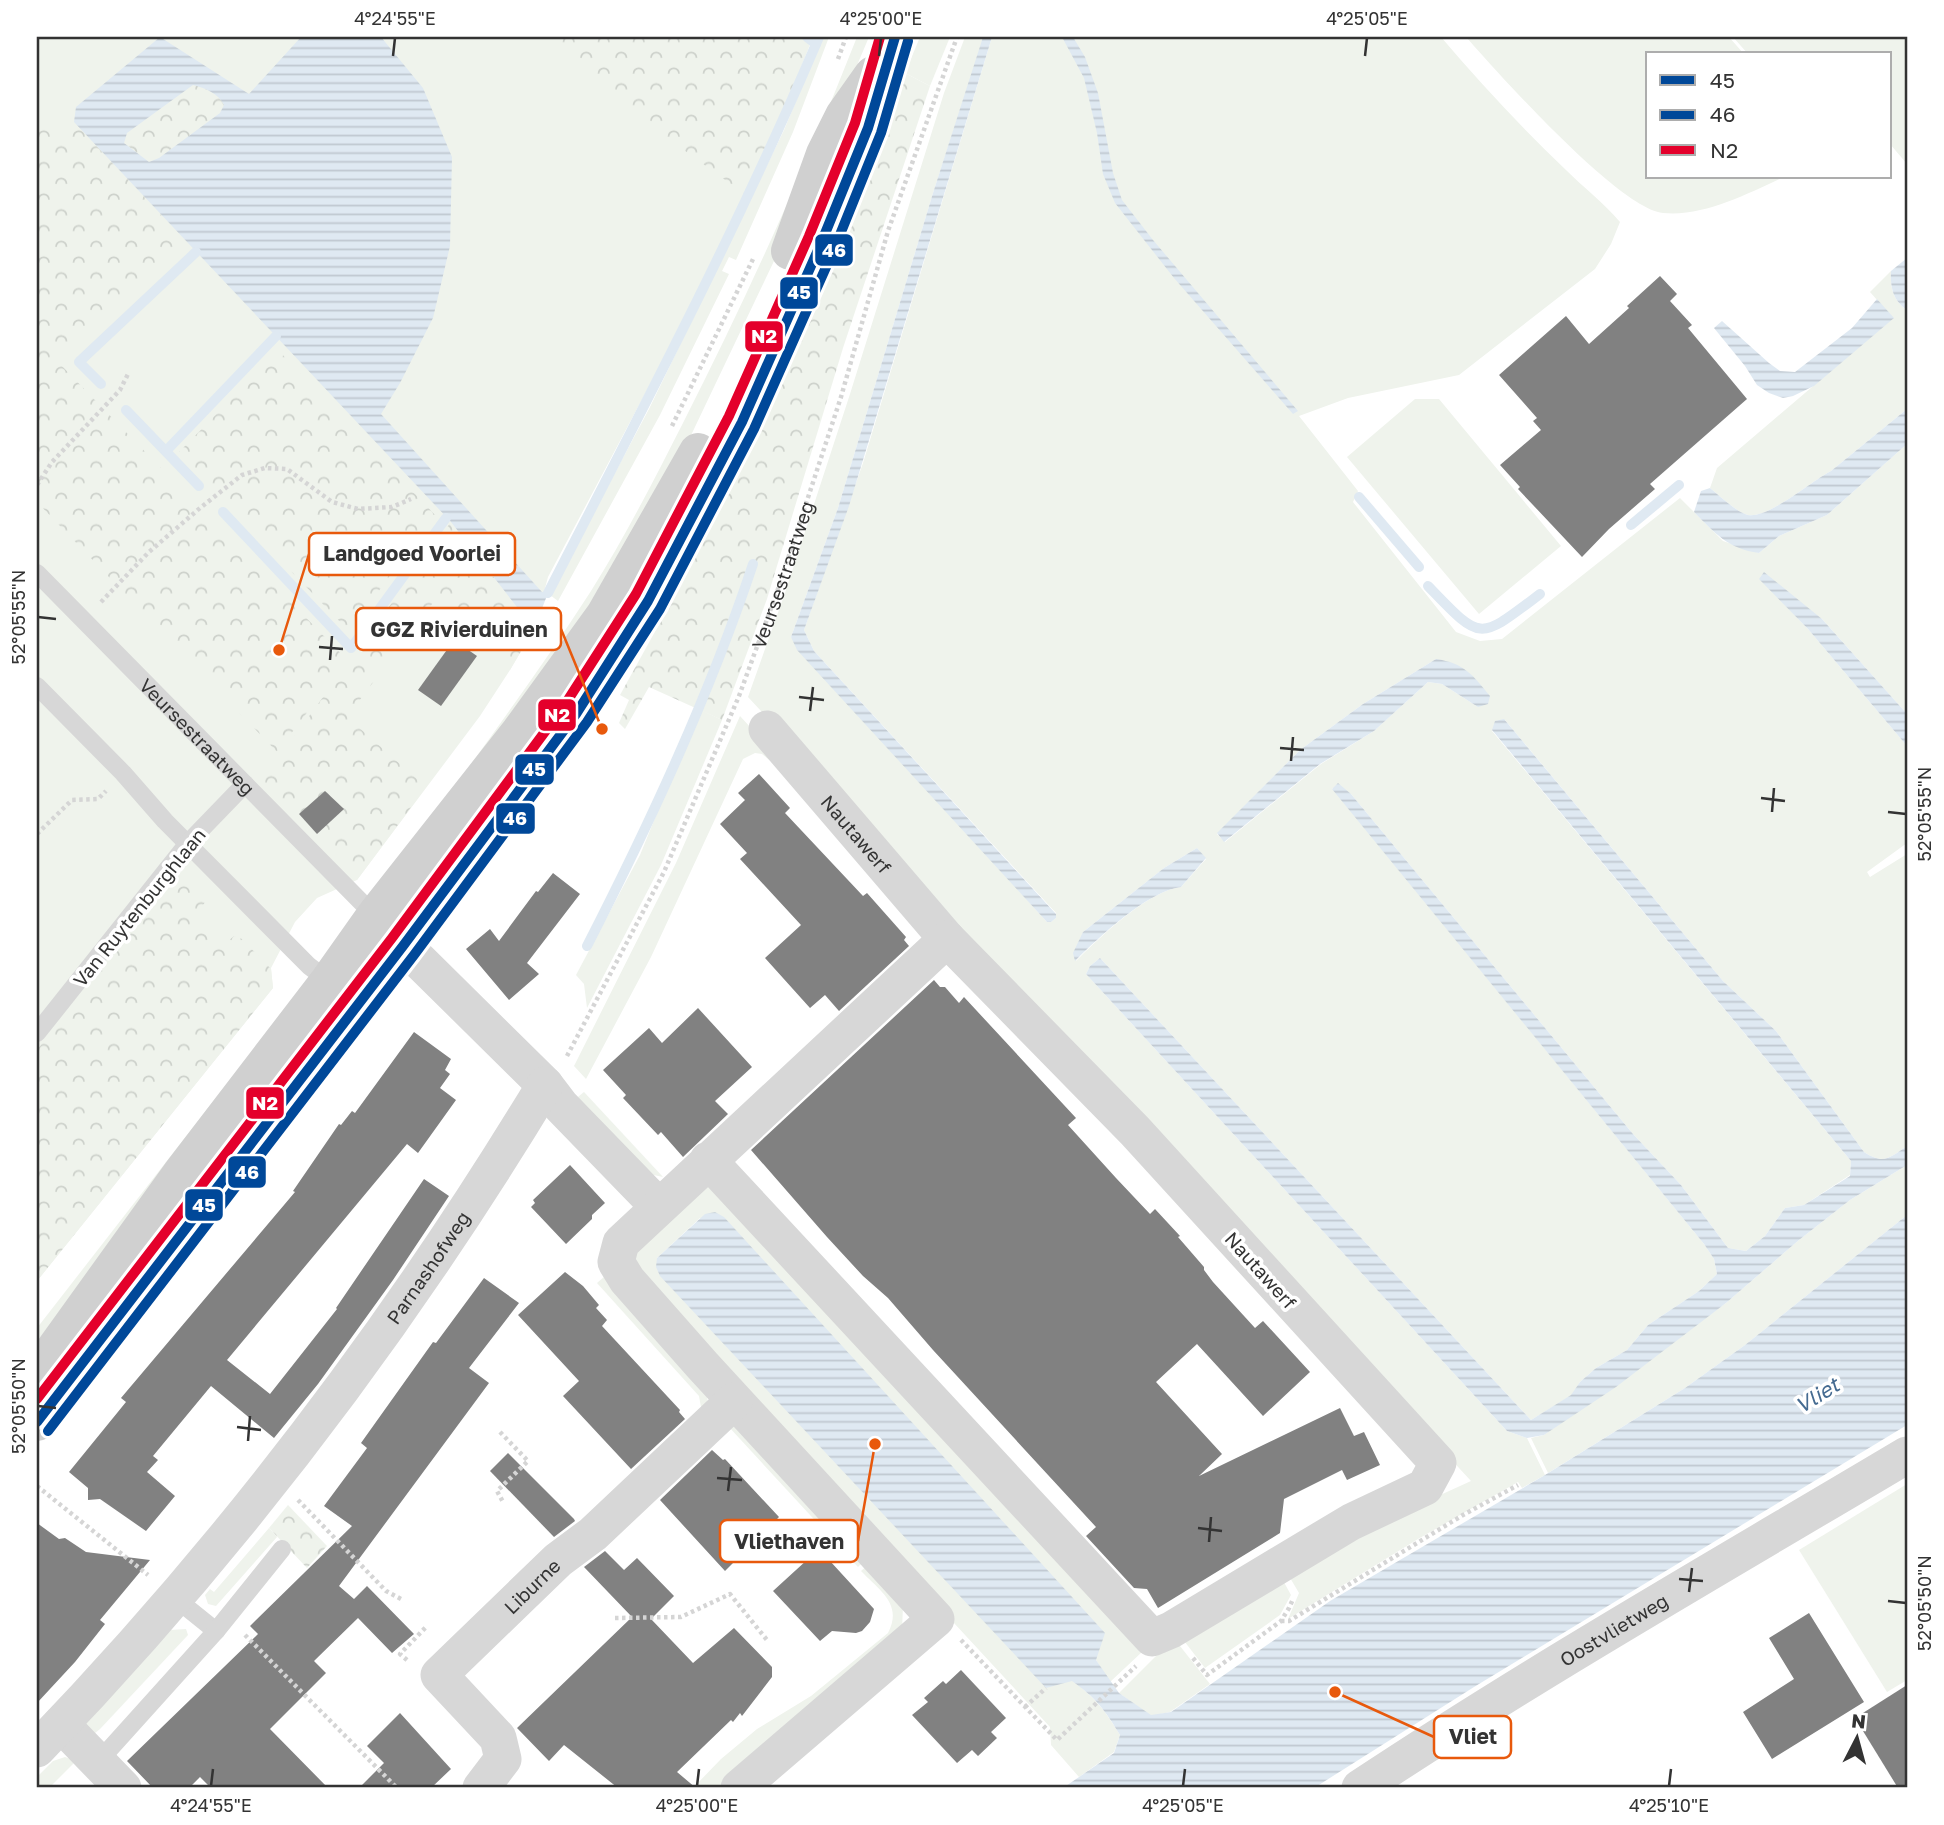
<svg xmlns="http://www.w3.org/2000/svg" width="1944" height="1825" font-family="'Golos Text',sans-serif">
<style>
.green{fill:#eff3ec;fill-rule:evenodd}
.forest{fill:url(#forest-crowns)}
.water{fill:url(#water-rules);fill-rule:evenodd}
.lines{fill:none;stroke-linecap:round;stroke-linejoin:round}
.stream{stroke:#dfe9f2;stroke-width:10}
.building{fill:#818181}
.path{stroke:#d5d5d5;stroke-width:4.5;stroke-dasharray:3.5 3.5;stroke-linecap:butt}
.service{stroke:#d7d7d7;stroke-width:18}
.minor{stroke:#d7d7d7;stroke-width:37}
.secondary{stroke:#d0d0d0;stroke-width:38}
.bus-1-casing{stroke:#fff;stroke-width:16}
.bus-2-casing{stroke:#fff;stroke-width:16}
.bus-3-casing{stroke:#fff;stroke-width:16}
.bus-1{stroke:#004899;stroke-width:10}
.bus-2{stroke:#004899;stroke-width:10}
.bus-3{stroke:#e4002b;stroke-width:10}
.ticks{fill:none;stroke:#333;stroke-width:2.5}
.labels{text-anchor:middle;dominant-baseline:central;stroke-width:7;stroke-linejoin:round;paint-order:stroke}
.street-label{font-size:19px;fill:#333;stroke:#fff}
.water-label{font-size:21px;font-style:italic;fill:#456b91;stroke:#fff}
.leader{fill:none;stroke:#e8590c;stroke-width:2.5}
.callout-dot{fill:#e8590c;stroke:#fff;stroke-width:2.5}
.callout{fill:#fff;stroke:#e8590c;stroke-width:2.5}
.callout-label{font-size:21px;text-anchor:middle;font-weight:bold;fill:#333}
.line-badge{stroke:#fff;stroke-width:2.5}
.badge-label{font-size:19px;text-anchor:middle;font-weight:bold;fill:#fff}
.neatline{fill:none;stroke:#333;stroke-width:2.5}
.ticks-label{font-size:18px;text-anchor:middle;fill:#333}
</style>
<defs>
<pattern id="forest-crowns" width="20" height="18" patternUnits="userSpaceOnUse" patternTransform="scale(1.75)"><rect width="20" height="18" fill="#eff3ec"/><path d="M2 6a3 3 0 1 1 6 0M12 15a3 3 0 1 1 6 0" fill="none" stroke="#cdd1cb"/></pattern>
<pattern id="water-rules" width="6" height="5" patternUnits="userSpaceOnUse" patternTransform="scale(1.75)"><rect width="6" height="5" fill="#dfe9f2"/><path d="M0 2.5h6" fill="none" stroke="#c0c8d0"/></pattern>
</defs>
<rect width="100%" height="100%" fill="#fff"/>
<g class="green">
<path d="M37 37H813L766 154 693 303 548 577 534 629 510 670 480 716 357 880 317 898 295 922 271 968 273 988 37 1281Z"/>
<path d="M823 37H829L793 132 736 260 729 257 722 271 729 274 660 415 558 601 550 595 649 409 784 130Z"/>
<path d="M857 37H869L774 261 684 450 601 595 386 881C455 785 527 690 591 591 625 537 654 480 683 423 747 297 805 169 857 37Z"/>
<path d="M920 37H950L930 86 905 73Z"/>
<path d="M965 37H984L933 193 838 508 791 637 1047 922H1051L1056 918V913L814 651 804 630 863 463 992 37H1441C1480 83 1522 128 1566 170 1584 188 1603 202 1620 222L1611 244 1595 269 1459 375 1348 398 1299 416 1358 491 1353 502 1456 632 1480 641 1502 639 1680 498 1723 541 1759 553 1779 536 1827 515 1907 444V714L1822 619 1760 579 1808 629 1907 746V843L1867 872 1870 877 1907 854V1146C1889 1158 1884 1165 1864 1152L1776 1031 1723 981 1505 720 1496 721 1492 731 1851 1161 1850 1175 1804 1205 1785 1208 1765 1236 1746 1251 1728 1248 1681 1185 1633 1134 1351 794 1332 788 1704 1244 1714 1259 1717 1274 1699 1291 1648 1325 1627 1350 1596 1368 1580 1382 1572 1395 1531 1420 1100 958 1090 966 1086 974 1507 1431 1527 1438 1545 1475 1522 1488 1518 1482 1418 1539 1288 1619 1299 1593 1286 1571 1357 1533 1471 1481 748 697 786 590 850 394 944 93ZM1436 659 1478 707 1442 684 1428 682 1374 731 1321 764 1225 842 1217 834 1300 750 1363 704ZM1197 848 1206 859 1181 887C1148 891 1100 937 1076 961L1083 932 1164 868Z"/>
<path d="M1466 37H1729L1744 54H1648V177H1784C1747 194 1704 217 1663 213 1619 209 1498 73 1466 37Z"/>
<path d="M1733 37H1907V164L1890 144V54H1748Z"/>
<path d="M1891 271C1890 287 1893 301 1907 310V409L1831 471C1811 481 1764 523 1745 514 1733 509 1720 496 1710 488L1717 468 1893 318 1870 292Z"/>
<path d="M1415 399H1439L1561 546 1479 614 1347 457Z"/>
<path d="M701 710 722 720 661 865 587 1008 584 984 576 975 640 855 686 742Z"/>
<path d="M740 716 812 795 762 754 755 753 743 759 651 957 586 1079 574 1066 676 863Z"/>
<path d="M278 1018 37 1357V1328Z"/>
<path d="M584 1092 663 1177 649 1174 573 1101Z"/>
<path d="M1907 1165V1215L1745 1345 1685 1388 1548 1473 1531 1438 1544 1435 1726 1303 1799 1240 1850 1200Z"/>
<path d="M703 1187H713L1142 1652 1110 1682 1096 1660 700 1218 657 1258 1072 1680C1095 1698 1105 1710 1120 1735L1114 1752 1079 1777 1051 1745 1050 1727 637 1280 633 1248Z"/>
<path d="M604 1277 705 1386 708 1402 702 1413 699 1396 597 1283Z"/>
<path d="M728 1426H734L865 1560 858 1567Z"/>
<path d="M1907 1484V1680L1887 1692 1799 1550Z"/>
<path d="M269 1528 277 1537 216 1606 208 1604 205 1595 210 1589 214 1592Z"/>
<path d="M869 1564 903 1605 902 1631 725 1788H693L721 1759 757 1729 811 1696 888 1633C903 1604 880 1591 861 1571Z"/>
<path d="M1280 1575 1291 1595 1280 1615 1205 1668 1181 1637Z"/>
<path d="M186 1629 188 1635 100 1729 90 1737 84 1725 170 1630Z"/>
<path d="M1176 1641 1210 1684 1170 1712 1151 1716 1119 1693 1157 1655Z"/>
<path d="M65 1757 76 1761 49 1788H37V1777L53 1761Z"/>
</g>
<g class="forest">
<path d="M555 37H794L808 49 766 154 746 195 605 93Z"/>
<path d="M905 73 930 86 843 348 767 599 722 720 649 687 625 729 619 723 629 700 620 695 668 608Z"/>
<path d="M193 84C206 88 218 93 224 105L220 113 159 158 149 162 124 143 127 133Z"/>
<path d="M74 122 191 247 59 363 347 660 277 752 37 502V127Z"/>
<path d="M279 351 435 515 349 631 177 454Z"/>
<path d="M451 522 534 629 510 670 435 600 347 717 426 787 357 880 261 782Z"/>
<path d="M176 877 197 882 211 896 190 919 220 948 234 936 242 939 271 969 273 988 37 1281V1050Z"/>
<path d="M288 1505 327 1546 307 1568 269 1528Z"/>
</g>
<g class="water">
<path d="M160 37 249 94 301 37H381L423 88 452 157 450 246 433 318 400 383 381 414 542 592 548 593 534 629 451 522 74 122 76 107ZM193 85C205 88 218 93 224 105L220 113 159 158 149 162 124 143 127 133Z"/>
<path d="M983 37H992L849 506 804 630 814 651 1056 914V918L1051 922H1047L797 650 791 637 838 508 933 193Z"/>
<path d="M1062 37H1073L1085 57 1098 93 1113 173 1122 200 1153 240 1298 411 1293 414 1174 278 1115 203 1103 174 1097 133 1084 78Z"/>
<path d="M1907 258V310C1893 301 1890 287 1891 271Z"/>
<path d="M1877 299 1894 318 1814 386 1793 396 1783 398 1769 393 1757 385 1745 366 1714 328 1722 321 1769 363 1780 371 1795 372 1852 328Z"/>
<path d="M1907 409V444L1827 515 1779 536 1759 553C1728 549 1715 533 1694 512L1701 491 1710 488C1720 496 1733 509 1745 514 1764 523 1811 481 1831 471Z"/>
<path d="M1764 572 1822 619 1907 714V746L1808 629 1759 579Z"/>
<path d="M1436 659C1464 663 1473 675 1490 696L1488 704 1478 707 1442 684 1428 682 1374 731 1320 764 1224 842 1217 833 1300 750 1363 704Z"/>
<path d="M1504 719 1723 981 1776 1031 1864 1152C1884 1165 1889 1158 1907 1146V1165L1850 1200 1799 1240 1726 1303 1616 1387 1544 1435 1527 1438 1507 1431 1086 974 1090 966 1100 958 1531 1420 1571 1395 1580 1382 1596 1368 1627 1350 1648 1325 1699 1291 1717 1274 1714 1259 1704 1244 1332 789 1338 783 1351 794 1633 1134 1681 1185 1728 1248 1746 1251 1765 1236 1785 1208 1804 1205 1850 1176 1851 1161 1492 730 1495 721Z"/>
<path d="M1197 848 1206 858 1181 887C1148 891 1099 937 1075 961L1073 953 1083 932 1164 868Z"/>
<path d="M715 1212 724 1217 1105 1633 1096 1660 1119 1693 1151 1715 1171 1712 1330 1601 1545 1475 1685 1388 1745 1345 1907 1215V1425L1474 1687 1314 1788H1063L1114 1753 1120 1735C1105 1710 1095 1697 1072 1681L1046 1688 660 1276 656 1267 657 1258 705 1214Z"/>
</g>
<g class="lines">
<g class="stream">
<path d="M807 37 816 44 819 37"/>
<path d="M101 384 79 362 196 252"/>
<path d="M126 410 199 486"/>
<path d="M166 451 276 336"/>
<path d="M1359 497 1419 567"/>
<path d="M223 512 351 648 446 518"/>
<path d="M1631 525 1679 485"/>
<path d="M1428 586C1482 642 1478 641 1540 594"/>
<path d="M548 593C641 412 736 232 816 44"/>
<path d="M587 946C650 823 709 696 753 564"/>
</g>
</g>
<g class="building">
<path d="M1660 276 1677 294 1670 301 1692 325 1688 328 1747 399 1650 484 1655 489 1609 529 1582 557 1518 489 1520 487 1500 465 1541 430 1533 421 1537 418 1499 375 1566 316 1589 344 1629 308 1627 306Z"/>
<path d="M454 640 477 656 441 706 418 690Z"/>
<path d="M759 774 790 808 785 813 863 896 867 893 906 937 904 940 909 946 839 1011 825 995 810 1008 765 958 801 925 740 859 747 853 720 824 745 800 738 793Z"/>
<path d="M325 791 344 809 317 834 299 814Z"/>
<path d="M553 873 580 894 527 963 539 974 509 1000 466 949 490 929 499 941 536 891 538 892Z"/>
<path d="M934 980 940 987H945L959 1003 964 997 1076 1118 1068 1125 1116 1178 1150 1214 1155 1209 1180 1236 1178 1237 1204 1267V1270L1213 1282 1255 1328 1263 1321 1310 1372 1263 1416 1197 1344 1156 1382 1222 1454 1199 1476 1340 1408 1354 1436 1364 1432 1380 1465 1347 1480 1342 1470 1284 1499 1280 1533 1158 1608 1147 1589 1134 1588 1086 1536 1096 1527 933 1350 888 1298 863 1276 827 1237 751 1150Z"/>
<path d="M698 1008 752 1067 715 1101 728 1114 683 1157 661 1132 658 1135 623 1098 626 1095 603 1070 649 1028 662 1043Z"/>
<path d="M414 1032 451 1059 445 1070 450 1074 440 1088 456 1100 418 1153 407 1144 227 1360 270 1394 337 1309 336 1308 424 1179 449 1196 393 1280 318 1384 274 1438 211 1386 153 1456 158 1460 147 1472 175 1496 146 1531 100 1499 88 1500V1488L69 1472 126 1402 121 1398 295 1192 293 1191 339 1124 341 1125 352 1111 355 1113Z"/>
<path d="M570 1165 605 1203 592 1215V1219L566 1244 531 1207 535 1203 533 1200Z"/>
<path d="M565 1272 583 1286 599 1305 596 1308 607 1320 602 1326 680 1410 679 1412 685 1419 631 1469 563 1396 579 1381 518 1315Z"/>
<path d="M484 1278 519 1303 469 1368 489 1383 339 1586 354 1599 367 1586 414 1634 392 1653 358 1618 314 1661 326 1673 270 1729 328 1788H211L200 1777 189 1788H153L127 1761 258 1634 250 1626 352 1526 324 1506 367 1448 361 1443 433 1342 436 1343Z"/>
<path d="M712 1450 723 1460 725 1459 779 1517 725 1571 660 1500Z"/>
<path d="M508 1453 574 1519 575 1521 554 1537 490 1471Z"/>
<path d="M37 1523 59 1539 65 1538 86 1552 150 1560 100 1620 105 1624 75 1662 37 1703Z"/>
<path d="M819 1549 874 1609 870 1622 862 1631 856 1633 832 1631 820 1641 773 1591Z"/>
<path d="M605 1551 624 1570 637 1558 674 1596 651 1619 693 1663 734 1628 772 1667V1677L742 1716 740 1713 733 1722 731 1720 677 1772 696 1788H618L564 1745 549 1761 517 1728 632 1617 584 1567Z"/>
<path d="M1809 1613 1864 1702 1772 1759 1743 1712 1794 1679 1769 1638Z"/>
<path d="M961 1670 1006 1718 991 1732 997 1738 978 1756 972 1750 957 1763 912 1715 928 1702 924 1698 943 1681 946 1684Z"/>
<path d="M1907 1685V1788H1898L1855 1718Z"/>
<path d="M400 1713 451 1769 431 1788H359L384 1763 367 1746Z"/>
</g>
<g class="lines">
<g class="path">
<path d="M838 59 846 37"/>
<path d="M672 426 754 257"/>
<path d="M37 485 52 462 120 390 128 374"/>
<path d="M101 602 149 552 200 508 242 475 265 468 287 469 332 502 358 509 392 507 411 499"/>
<path d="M37 834 72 800 98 799 106 791"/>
<path id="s1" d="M567 1056 664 872 739 696 777 592 841 397 888 231 957 37"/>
<path d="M500 1432 528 1461 497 1491 503 1502"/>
<path d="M37 1486 148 1575"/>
<path d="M298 1500 386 1591 403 1600"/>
<path d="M615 1618 681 1617 730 1594 767 1640"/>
<path d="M1281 1621H1289L1463 1515 1518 1485"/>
<path d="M245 1635 397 1788"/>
<path d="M961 1640 1057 1740 1136 1666"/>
<path d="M1193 1658 1207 1675 1281 1621 1289 1608 1293 1599"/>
<path d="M407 1660 400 1654 427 1626"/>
<path d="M1025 1707 1046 1688"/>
</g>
<g class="service">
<path id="s2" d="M37 573 375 916"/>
<path d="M37 686 123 773 165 821 309 966 329 981 387 954"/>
<path d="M37 1033 188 843 245 784"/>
<path d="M175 1598 216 1631"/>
<path d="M98 1762 216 1631 282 1549"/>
</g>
<g class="minor">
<path id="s3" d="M767 729 947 939"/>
<path d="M383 925 545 1085 561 1106 659 1207"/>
<path d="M708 1160 1152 1638 1171 1630 1351 1522 1425 1487 1438 1463 1135 1131 947 939 621 1243 616 1262 627 1280 703 1366 936 1619 739 1788"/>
<path d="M61 1724 123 1788"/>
<path id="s4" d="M37 1749C232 1547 400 1325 545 1085"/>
<path id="s5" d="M481 1788 503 1759 498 1738 439 1675 558 1560 593 1534 734 1401"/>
<path id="s6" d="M1360 1788C1538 1670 1724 1564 1907 1455"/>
</g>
<g class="secondary">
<path d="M790 251 825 154 844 116 873 75"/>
<path d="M37 1374 181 1174 329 981 375 916 520 732 605 615 698 452"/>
<path d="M37 1422 403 946 576 714 648 601 742 422 822 241 868 128 895 37"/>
</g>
<g class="bus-1-casing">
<path id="bus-1" d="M37 1422 403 946 576 714 648 601 742 422 822 241 868 128 895 37"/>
</g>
<g class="bus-2-casing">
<path id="bus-2" d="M48 1431 414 955 587 722 660 609 754 429 835 247 881 133 908 41"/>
</g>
<g class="bus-3-casing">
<path id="bus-3" d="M37 1399 392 938 564 706 636 594 729 416 809 236 855 123 880 37"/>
</g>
<use href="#bus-1" class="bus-1"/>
<use href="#bus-2" class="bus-2"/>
<use href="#bus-3" class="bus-3"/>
</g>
<path class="ticks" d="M393 56 395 38M879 56 881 38M1365 56 1367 38M38 617 56 619M319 647 343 649M330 660 332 636M799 697 824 700M810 711 813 687M1280 748 1304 750M1291 761 1293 737M1761 798 1785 801M1772 812 1774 788M1888 812 1906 814M38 1406 56 1408M237 1427 261 1430M248 1441 250 1416M717 1478 742 1480M728 1491 731 1467M1198 1528 1222 1531M1209 1542 1211 1517M1679 1579 1703 1581M1689 1592 1692 1568M1888 1601 1906 1603M211 1786 213 1769M697 1786 699 1769M1183 1786 1185 1769M1669 1786 1671 1769"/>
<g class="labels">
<g class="street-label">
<text stroke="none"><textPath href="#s1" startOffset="528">Veursestraatweg</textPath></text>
<text stroke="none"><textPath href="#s2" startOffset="229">Veursestraatweg</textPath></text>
<text stroke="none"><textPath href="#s3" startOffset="138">Nautawerf</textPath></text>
<text transform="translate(139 907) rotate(-51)">Van Ruytenburghlaan</text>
<text stroke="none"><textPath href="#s4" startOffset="621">Parnashofweg</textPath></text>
<text transform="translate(1261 1270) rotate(48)">Nautawerf</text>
<text stroke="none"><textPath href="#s5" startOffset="273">Liburne</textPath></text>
<text stroke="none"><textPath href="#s6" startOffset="299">Oostvlietweg</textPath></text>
</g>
<g class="water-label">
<text transform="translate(1817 1395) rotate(-32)">Vliet</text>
</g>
</g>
<path class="leader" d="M279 650L309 554M602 729L561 629M875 1444L858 1541M1335 1692L1434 1737"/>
<g class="callout-dot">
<circle cx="279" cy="650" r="7"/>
<circle cx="602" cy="729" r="7"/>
<circle cx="875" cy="1444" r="7"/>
<circle cx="1335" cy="1692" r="7"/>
</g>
<g class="callout">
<rect x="309" y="533" width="206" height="42" rx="7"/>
<rect x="356" y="608" width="205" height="42" rx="7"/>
<rect x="720" y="1520" width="138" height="42" rx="7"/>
<rect x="1434" y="1716" width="77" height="42" rx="7"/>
</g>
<g class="callout-label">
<text x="412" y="561">Landgoed Voorlei</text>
<text x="459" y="637">GGZ Rivierduinen</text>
<text x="789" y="1549">Vliethaven</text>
<text x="1473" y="1744">Vliet</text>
</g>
<g class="line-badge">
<rect x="814" y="233" width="40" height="34" rx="7" fill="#004899"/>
<rect x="779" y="276" width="40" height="34" rx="7" fill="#004899"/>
<rect x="744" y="320" width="40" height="33" rx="7" fill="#e4002b"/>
<rect x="537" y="698" width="40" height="34" rx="7" fill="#e4002b"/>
<rect x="514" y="753" width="41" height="33" rx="7" fill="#004899"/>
<rect x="495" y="802" width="41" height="33" rx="7" fill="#004899"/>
<rect x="245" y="1086" width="40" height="34" rx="7" fill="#e4002b"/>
<rect x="227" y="1155" width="40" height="34" rx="7" fill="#004899"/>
<rect x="184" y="1188" width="40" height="34" rx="7" fill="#004899"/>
</g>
<g class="badge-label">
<text x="834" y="257">46</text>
<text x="799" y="299">45</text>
<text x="764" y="343">N2</text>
<text x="557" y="722">N2</text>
<text x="534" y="776">45</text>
<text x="515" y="825">46</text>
<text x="265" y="1110">N2</text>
<text x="247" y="1179">46</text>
<text x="204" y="1212">45</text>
</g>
<rect width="1944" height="1825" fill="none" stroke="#ffffff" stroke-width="77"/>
<rect x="1646" y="52" width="245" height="126" fill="#ffffff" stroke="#adadad" stroke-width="2"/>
<rect x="1660" y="75" width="35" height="10" fill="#004899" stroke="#adadad" stroke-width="2"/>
<text x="1710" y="88" font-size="21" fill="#333333">45</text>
<rect x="1660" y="110" width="35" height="10" fill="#004899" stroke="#adadad" stroke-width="2"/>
<text x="1710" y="122" font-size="21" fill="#333333">46</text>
<rect x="1660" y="145" width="35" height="10" fill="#e4002b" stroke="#adadad" stroke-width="2"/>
<text x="1710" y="158" font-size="21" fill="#333333">N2</text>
<g transform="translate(1857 1738) rotate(6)" stroke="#ffffff" stroke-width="5" paint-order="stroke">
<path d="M0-5L12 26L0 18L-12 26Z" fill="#333333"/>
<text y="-10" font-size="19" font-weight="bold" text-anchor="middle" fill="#333333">N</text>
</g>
<rect x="38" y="38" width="1868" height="1748" class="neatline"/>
<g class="ticks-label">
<text x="395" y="25">4°24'55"E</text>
<text x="881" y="25">4°25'00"E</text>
<text x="1367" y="25">4°25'05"E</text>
<text transform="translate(19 617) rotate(-90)" y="6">52°05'55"N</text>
<text transform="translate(1925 814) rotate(-90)" y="6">52°05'55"N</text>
<text transform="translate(19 1406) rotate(-90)" y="6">52°05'50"N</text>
<text transform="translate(1925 1603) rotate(-90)" y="6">52°05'50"N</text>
<text x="211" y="1812">4°24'55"E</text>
<text x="697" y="1812">4°25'00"E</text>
<text x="1183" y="1812">4°25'05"E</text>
<text x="1669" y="1812">4°25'10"E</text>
</g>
</svg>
